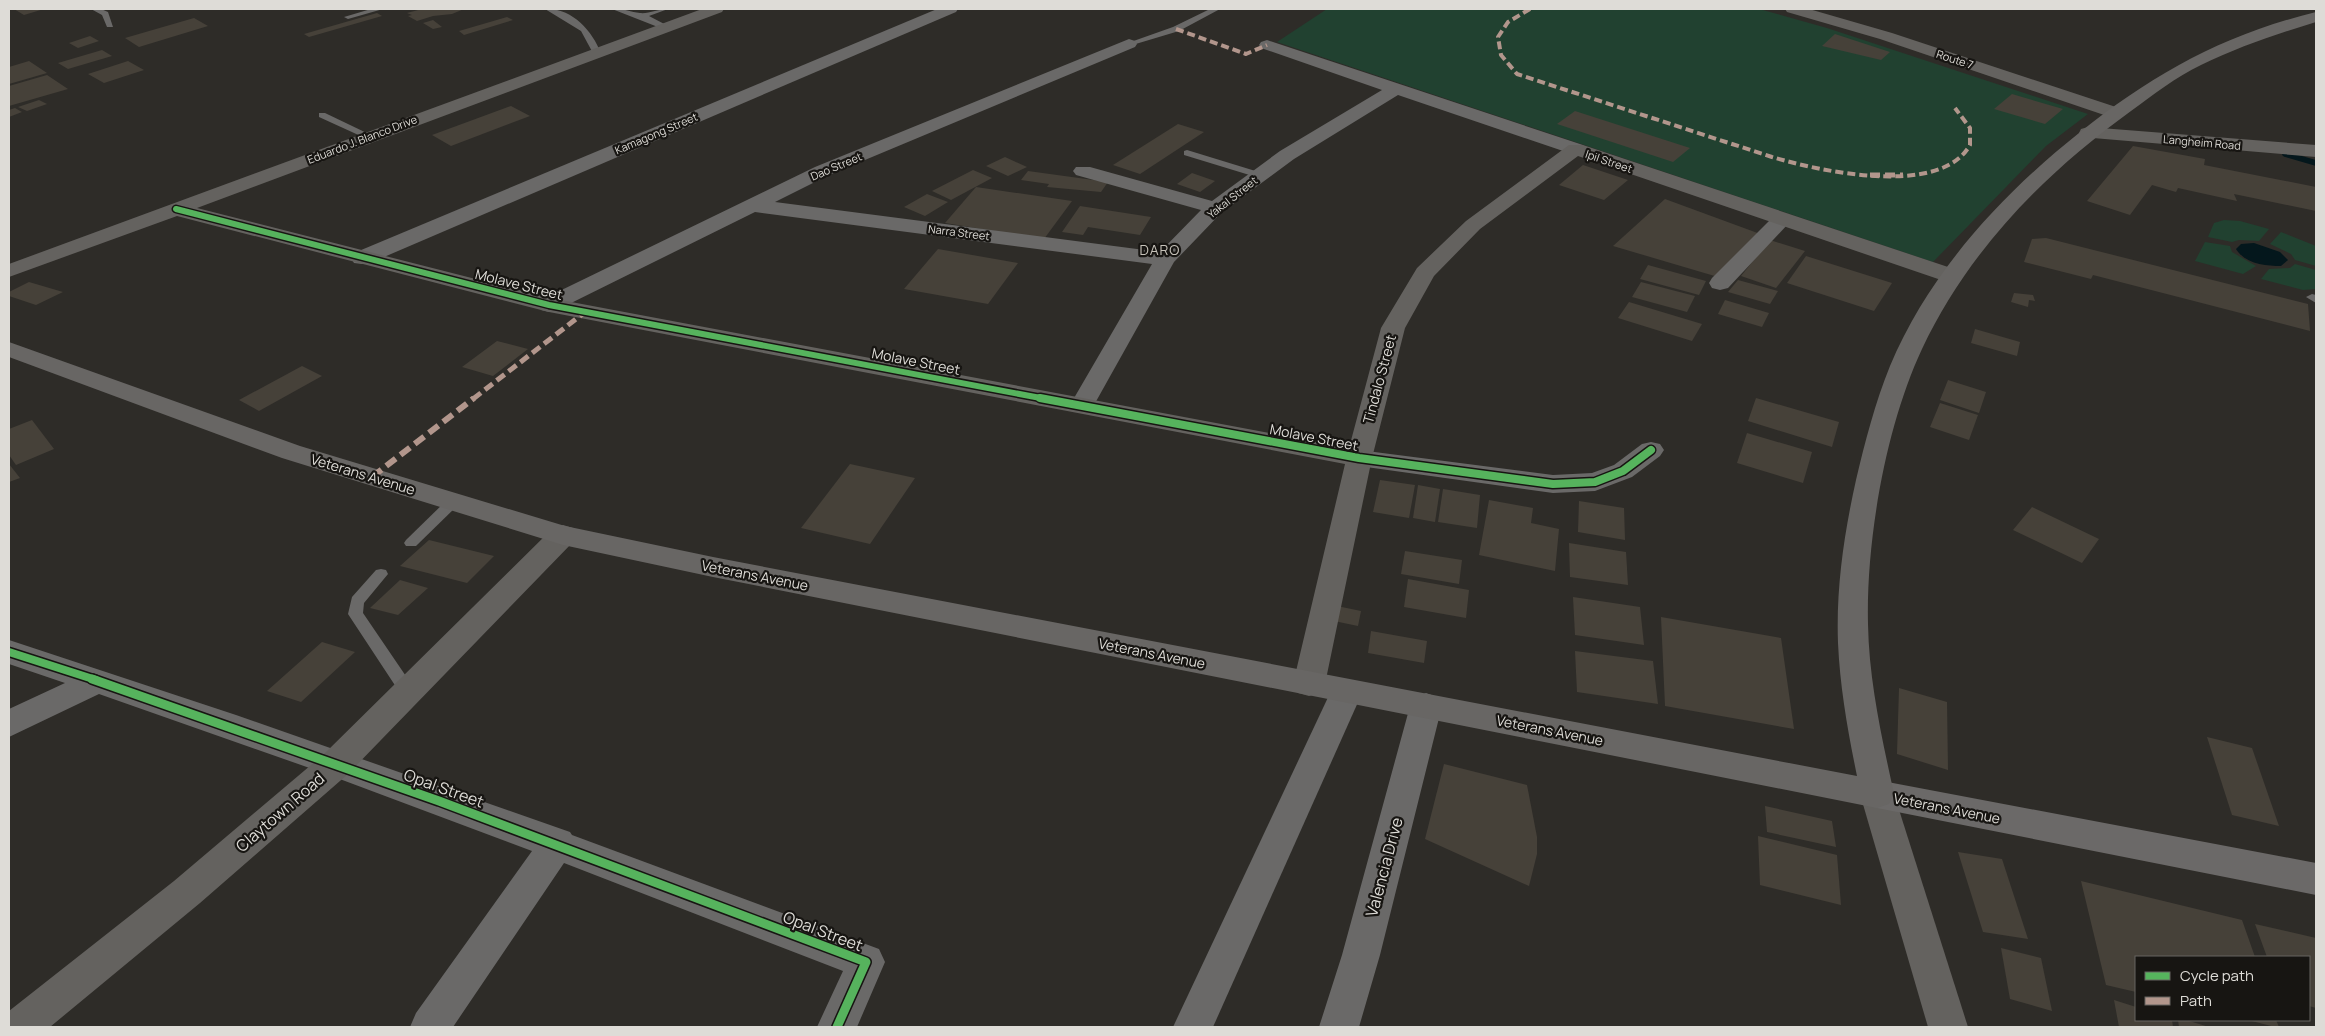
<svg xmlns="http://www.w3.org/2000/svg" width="2325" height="1036" font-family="Manrope,sans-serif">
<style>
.green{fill:#214130}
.water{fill:#04171c}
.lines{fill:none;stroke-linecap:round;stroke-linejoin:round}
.stream{stroke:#04171c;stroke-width:5.5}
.building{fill:#464139}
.lane{fill:#6a6968;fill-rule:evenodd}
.street{fill:#6a6968;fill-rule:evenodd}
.secondary{fill:#64625f;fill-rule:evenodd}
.primary{fill:#6b6968;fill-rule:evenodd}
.highway{fill:#686664;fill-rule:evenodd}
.quiet-far2{stroke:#b2968c;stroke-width:4;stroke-dasharray:8 4;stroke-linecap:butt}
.quiet-far1{stroke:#b2968c;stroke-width:5;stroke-dasharray:10 5;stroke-linecap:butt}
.quiet{stroke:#b2968c;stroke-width:6;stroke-dasharray:12 6;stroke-linecap:butt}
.cycleway-far2-casing{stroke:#171512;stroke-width:9}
.cycleway-far1-casing{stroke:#171512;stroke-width:11}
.cycleway-casing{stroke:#171512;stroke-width:12}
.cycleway-far2{stroke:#56b35d;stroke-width:6}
.cycleway-far1{stroke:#56b35d;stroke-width:8}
.cycleway{stroke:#56b35d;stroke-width:9}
.labels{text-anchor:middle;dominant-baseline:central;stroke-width:4.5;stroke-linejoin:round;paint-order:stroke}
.far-street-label{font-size:11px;fill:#dedcd7;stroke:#171512}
.far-quarter-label{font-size:14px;letter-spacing:1px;fill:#c6c2b9;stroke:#171512}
.street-label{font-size:14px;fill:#dedcd7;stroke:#171512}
.near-street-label{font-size:16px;fill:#dedcd7;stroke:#171512}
</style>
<rect width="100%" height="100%" fill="#2e2c28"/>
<g class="green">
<path d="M1327 9H1759L1827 28 2088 114 2046 146 1933 262 1277 42Z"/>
<path d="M2224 220 2240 221 2269 229 2259 241 2239 240 2232 242 2208 237 2214 223Z"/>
<path d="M2281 232 2316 246V266L2295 260 2291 254 2270 244Z"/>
<path d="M2205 242 2230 246 2232 252 2256 266 2243 274 2195 261Z"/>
<path d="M2295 264 2316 270V289L2303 290 2261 279 2269 269 2290 268Z"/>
</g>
<path class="water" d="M2254 243 2280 252 2288 260 2281 266C2266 266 2245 264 2236 249L2241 244Z"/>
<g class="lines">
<path class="stream" d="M2285 154 2316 163"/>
</g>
<g class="building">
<path d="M14 9H44L24 15Z"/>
<path d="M422 9H464L452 14 433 16 417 21 408 16 412 15 407 13Z"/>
<path d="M377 13 382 16 309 37 304 34Z"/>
<path d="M507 17 513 20 464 35 459 31Z"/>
<path d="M194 18 208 26 139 47 125 38Z"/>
<path d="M433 20 442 27 433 29 423 23Z"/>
<path d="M1835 34 1890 52 1881 60 1822 46Z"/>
<path d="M90 36 99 41 78 48 69 43Z"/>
<path d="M102 50 112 56 68 69 58 63Z"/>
<path d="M29 61 47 73 9 84V67Z"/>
<path d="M128 61 144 70 104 83 88 74Z"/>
<path d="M47 75 68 89 9 106V86Z"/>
<path d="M2012 94 2063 109 2045 124 1994 109Z"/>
<path d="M39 100 47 104 27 111 18 107Z"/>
<path d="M511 106 530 116 451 146 432 135Z"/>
<path d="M15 108 22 112 9 117V110Z"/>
<path d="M1575 111 1690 148 1673 162 1557 124Z"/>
<path d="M1178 124 1204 132 1140 174 1113 165Z"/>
<path d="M2133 146 2205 159 2204 165 2316 187V211L2234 194 2237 201 2178 188 2176 192 2152 185 2130 215 2087 201Z"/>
<path d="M1005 157 1027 167 1008 176 986 166Z"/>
<path d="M1583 165 1628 180 1604 200 1559 185Z"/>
<path d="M973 170 992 178 951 200 932 191Z"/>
<path d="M1028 171 1108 182 1101 192 1047 187 1049 184 1021 180Z"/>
<path d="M1192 173 1215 181 1200 192 1177 184Z"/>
<path d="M976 187 1072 201 1044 239 945 223Z"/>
<path d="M927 194 948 202 925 216 904 207Z"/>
<path d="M1665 199 1763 235 1718 277 1613 246Z"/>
<path d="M1080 206 1151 217 1140 235 1088 227 1083 235 1062 232Z"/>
<path d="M2046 238 2308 304 2310 331 2093 275 2091 279 2024 262 2032 239Z"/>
<path d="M1770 240 1805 251 1776 288 1741 276Z"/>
<path d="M938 249 1018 263 988 304 904 289Z"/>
<path d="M1806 256 1892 283 1874 311 1787 283Z"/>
<path d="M1648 265 1706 281 1699 295 1640 279Z"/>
<path d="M1738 280 1778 291 1770 304 1728 292Z"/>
<path d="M29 282 63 292 36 305 9 296V292Z"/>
<path d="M1641 282 1695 296 1687 312 1632 297Z"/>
<path d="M2014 293 2033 295 2035 301 2029 300 2028 307 2011 302Z"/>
<path d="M1725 300 1769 313 1762 327 1718 314Z"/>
<path d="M1629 302 1702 324 1692 341 1618 318Z"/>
<path d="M1975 329 2020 342 2017 356 1971 343Z"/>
<path d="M497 341 528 349 493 376 462 367Z"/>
<path d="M302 366 322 376 259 411 239 400Z"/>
<path d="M1948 380 1986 392 1979 413 1940 400Z"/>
<path d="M1756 398 1839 422 1832 447 1748 421Z"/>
<path d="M1940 403 1978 415 1969 440 1930 427Z"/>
<path d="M32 420 54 449 16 465 9 455V429Z"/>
<path d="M1747 433 1812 452 1803 483 1737 463Z"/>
<path d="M9 464 20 478 9 482Z"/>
<path d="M850 464 915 478 870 544 801 528Z"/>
<path d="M1380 480 1415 485 1409 518 1373 512Z"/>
<path d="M1418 485 1440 489 1435 522 1413 518Z"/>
<path d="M1443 489 1480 495 1477 528 1438 522Z"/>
<path d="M1489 500 1533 508 1531 523 1559 529 1555 571 1479 555Z"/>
<path d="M1579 501 1624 508 1625 540 1578 532Z"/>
<path d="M2032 507 2099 539 2082 563 2013 530Z"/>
<path d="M429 540 494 556 467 583 400 566Z"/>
<path d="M1569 543 1626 552 1628 585 1570 577Z"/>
<path d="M1405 551 1462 560 1459 584 1401 574Z"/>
<path d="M1408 579 1469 590 1466 618 1404 607Z"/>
<path d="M400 580 428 588 398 615 370 608Z"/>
<path d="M1573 597 1640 607 1644 645 1575 635Z"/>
<path d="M1337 606 1361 611 1358 626 1334 621Z"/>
<path d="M1661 617 1781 638 1794 729 1665 706Z"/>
<path d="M1371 631 1427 641 1424 663 1368 653Z"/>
<path d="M322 642 355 652 301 702 267 691Z"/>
<path d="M1575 651 1653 661 1658 704 1577 692Z"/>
<path d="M1899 688 1947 702 1948 770 1897 754Z"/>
<path d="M2207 737 2252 748 2279 826 2232 815Z"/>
<path d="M1444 764 1527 785 1537 837V854L1529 886 1425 839Z"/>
<path d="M1765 806 1832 821 1836 847 1767 832Z"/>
<path d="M1758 836 1837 855 1841 905 1760 885Z"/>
<path d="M1958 852 2002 859 2028 939 1983 932Z"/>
<path d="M2081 881 2242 920 2255 957H2136V992L2106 985Z"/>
<path d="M2255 924 2316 938V1008L2309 1006V957H2267Z"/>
<path d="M2001 948 2041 958 2052 1011 2010 999Z"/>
<path d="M2114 1000 2136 1007V1020H2172L2173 1027H2119Z"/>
<path d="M2178 1020H2186L2209 1027H2179Z"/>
<path d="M2248 1020H2276L2279 1027H2275Z"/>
</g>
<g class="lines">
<g class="lane">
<path d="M91 9H101L108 12 113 27H107L102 15Z"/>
<path d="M371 9H383L348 19 344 17Z"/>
<path d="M545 9C571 7 592 30 601 53L600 55H594L581 31Z"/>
<path d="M612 9C622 8 630 12 640 13 648 14 659 9 668 9L649 16 670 27 663 29Z"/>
<path d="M1210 9H1220L1179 31 1129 46 1125 44 1173 27Z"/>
<path d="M319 113H325L373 136 365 138 319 117Z"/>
<path d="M1187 150 1262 173 1264 175 1256 177 1184 155V151Z"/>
<path d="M2312 294 2316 295V303L2306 297Z"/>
<path d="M453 497 458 499 460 502 458 505 416 546H406L404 543 406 540 448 499Z"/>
<path d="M381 569 386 570 388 574 364 603 363 613 414 688 416 692 414 696 408 698 402 696 348 614 352 597 376 570Z"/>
</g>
<g class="street">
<path d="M937 9H958L956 12 370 263 362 264 354 263 351 258 354 253Z"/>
<path d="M1129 39 1135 41 1137 44 1135 47 829 175 775 202 1160 252 1201 210 1076 175 1073 171 1076 167H1090L1212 201 1280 151 1382 90 1261 48 1259 45 1261 42 1267 40 1583 145 1585 149 1583 153H1569L1398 95 1294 159 1222 212 1174 262 1094 405 1091 410 1082 413 1073 410 1070 405 1152 264 755 212 557 310 549 312 541 310 538 305 541 300 815 167Z"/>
<path d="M1782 213 1789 215 1792 219 1789 223 1728 288 1720 290 1712 288 1709 283 1712 278 1775 215Z"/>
<path d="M1651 442 1660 444 1664 450 1660 456 1632 477 1595 491 1553 493 1359 466 1350 464 1346 458 1350 452 1359 450 1553 475 1592 473 1614 465 1642 444Z"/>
<path d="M9 640 236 715 570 832 572 835 879 949 885 962 857 1027H817L843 971 564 863 453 1027H410L416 1013 532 851 321 772 99 694 9 737V709L65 683 9 664Z"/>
<path d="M1347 679 1358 682 1363 691 1213 1027H1173L1331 691 1336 682Z"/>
<path d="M1426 693 1437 697 1442 706 1380 955 1359 1027H1319L1342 955 1410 706 1415 697Z"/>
</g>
<g class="secondary">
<path d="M702 9H724L722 12 197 208 550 298 1349 448 1381 328 1417 268 1466 221 1569 145H1583L1960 271 1963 276 1960 281 1952 283 1944 281 1578 156 1480 229 1434 276 1405 328 1372 458 1325 684 1320 693 1309 696 1298 693 1293 684 1345 464 549 312 177 216 9 277V264Z"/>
<path d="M1785 9H1809L1892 33 2122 109 2125 113 2122 117H2110L1880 39 1787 12Z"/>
<path d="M2088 127 2316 145V157L2081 137 2079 133 2081 129Z"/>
<path d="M563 525 573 528 577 535 573 542 348 774 200 903 50 1027H9V1011L174 881 324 754 553 528Z"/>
<path d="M1877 780 1889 784 1894 794 1968 1027H1928L1860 794 1865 784Z"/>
</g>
<path class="primary" d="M1877 780 2316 863V895L1877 808 1865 804 1860 794 1865 784Z"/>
<path class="highway" d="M2316 12V22C2277 34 2238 47 2201 65 2176 77 2153 95 2131 111 2044 174 1968 251 1922 349 1886 426 1866 539 1868 624 1869 682 1882 738 1894 794L1889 804 1877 808 713 577 563 545 282 458 9 357V342L300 446 565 526 713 557 1857 776C1848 732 1840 688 1838 643 1836 588 1844 534 1856 480 1865 442 1875 403 1890 366 1929 273 2001 195 2079 133 2153 74 2223 35 2316 12Z"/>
<g class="quiet-far2">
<path d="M1530 9 1508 22 1498 37 1501 55 1517 74 1772 157C1819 171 1940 198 1970 145V128L1955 108"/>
<path d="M1176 29 1246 54 1267 45"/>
</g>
<g class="quiet-far1">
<path d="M1870 175H1903"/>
<path d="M473 399 585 312"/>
</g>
<path class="quiet" d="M372 477 474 398"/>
<g class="cycleway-far2-casing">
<path id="cycleway-far2" d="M176 209 549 305 1046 399"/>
</g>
<g class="cycleway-far1-casing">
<g id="cycleway-far1">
<path d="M1040 398 1359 458 1553 484 1595 482 1623 471 1651 450"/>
<path d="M9 652 96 680"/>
</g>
</g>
<g class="cycleway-casing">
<path id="cycleway" d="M92 679 439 801 866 962 837 1027"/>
</g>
<use href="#cycleway-far2" class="cycleway-far2"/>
<use href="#cycleway-far1" class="cycleway-far1"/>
<use href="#cycleway" class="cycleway"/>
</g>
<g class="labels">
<g class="far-street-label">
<text transform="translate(1955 59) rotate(18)">Route 7</text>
<text transform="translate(656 133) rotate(-23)">Kamagong Street</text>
<text transform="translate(362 139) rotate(-21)">Eduardo J. Blanco Drive</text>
<text transform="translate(2202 142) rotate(5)">Langheim Road</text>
<text transform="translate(1609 161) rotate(19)">Ipil Street</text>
<text transform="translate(836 166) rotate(-23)">Dao Street</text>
<text transform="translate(1232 197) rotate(-38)">Yakal Street</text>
<text transform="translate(959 232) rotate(7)">Narra Street</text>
</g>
<g class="far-quarter-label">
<text x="1160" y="249">DARO</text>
</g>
<g class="street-label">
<text transform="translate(519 284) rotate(14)">Molave Street</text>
<text transform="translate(916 361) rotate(11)">Molave Street</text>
<text transform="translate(1379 379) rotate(-75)">Tindalo Street</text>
<text transform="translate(1314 437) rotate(11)">Molave Street</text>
<text transform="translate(363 474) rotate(17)">Veterans Avenue</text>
<text transform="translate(755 575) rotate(11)">Veterans Avenue</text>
<text transform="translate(1152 653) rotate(11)">Veterans Avenue</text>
<text transform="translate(1550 730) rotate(11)">Veterans Avenue</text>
<text transform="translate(1947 808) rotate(11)">Veterans Avenue</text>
</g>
<g class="near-street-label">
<text transform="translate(444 788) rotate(20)">Opal Street</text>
<text transform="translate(280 812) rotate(-41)">Claytown Road</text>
<text transform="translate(1384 867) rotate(-75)">Valencia Drive</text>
<text transform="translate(823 931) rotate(21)">Opal Street</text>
</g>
</g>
<rect width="2325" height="1036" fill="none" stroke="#dedcd7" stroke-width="20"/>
<rect x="2135" y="956" width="175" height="65" fill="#171512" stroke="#676561"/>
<rect x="2145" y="972" width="25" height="8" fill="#56b35d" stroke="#676561"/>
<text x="2180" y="981" font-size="15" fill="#dedcd7">Cycle path</text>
<rect x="2145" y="997" width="25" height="8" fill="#b2968c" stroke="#676561"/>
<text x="2180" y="1006" font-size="15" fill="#dedcd7">Path</text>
</svg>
